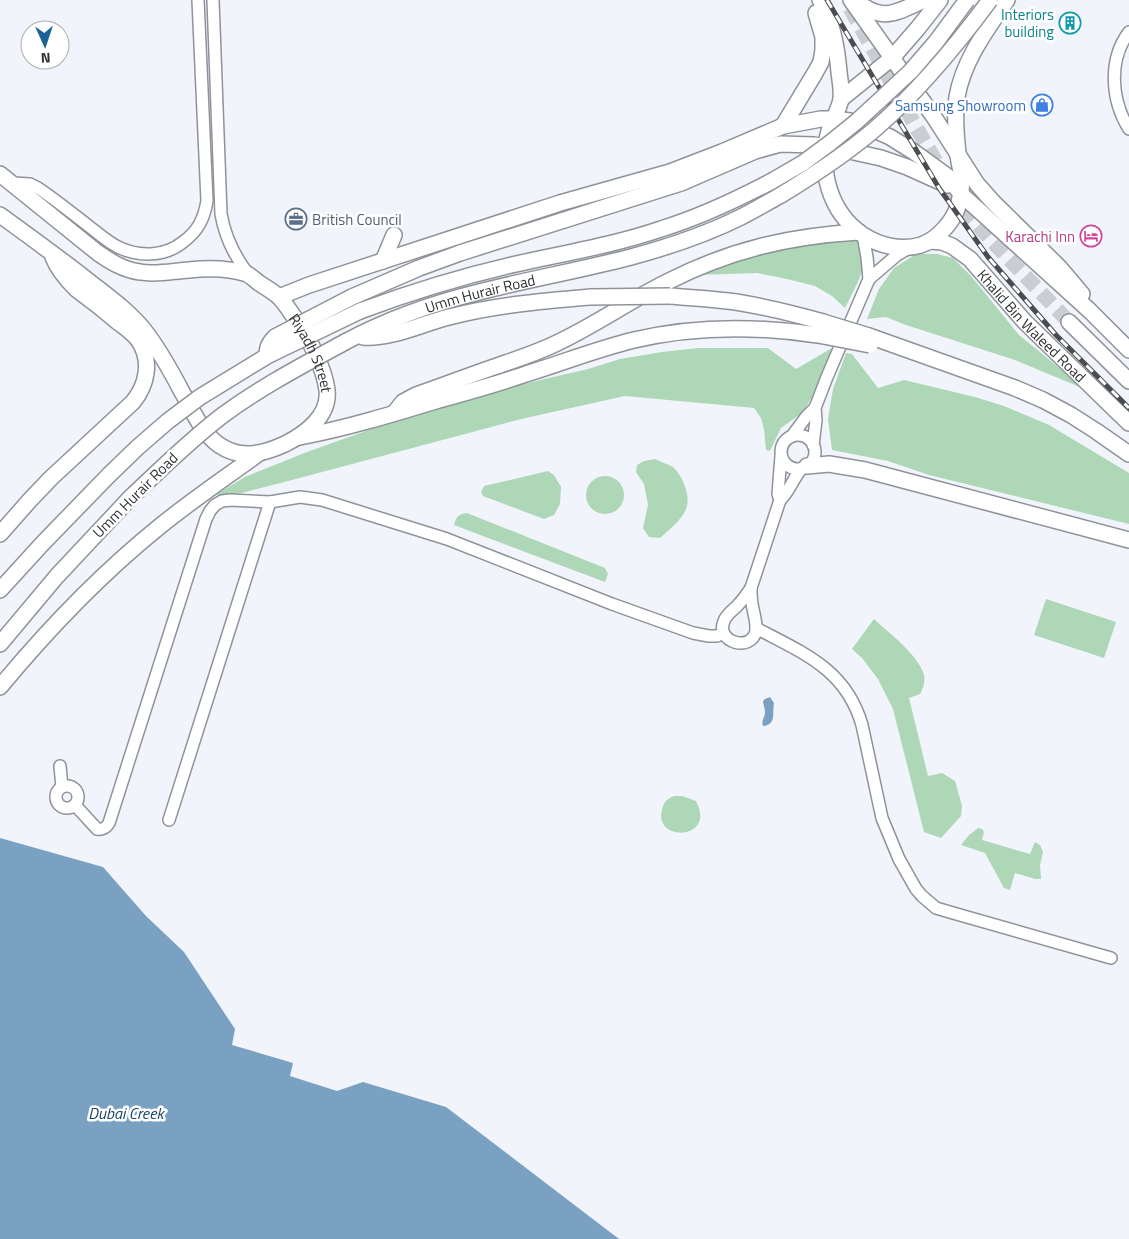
<svg xmlns="http://www.w3.org/2000/svg" width="1129" height="1239" font-family="'Titillium Web',sans-serif">
<style>
.green{fill:#add7b6}
.water{fill:#7aa1c2}
.lines{fill:none;stroke-linecap:round;stroke-linejoin:round}
.major-tunnel{stroke:#caced3;stroke-width:15;stroke-dasharray:15 8;stroke-linecap:butt}
.minor-casing{stroke:#8f9399;stroke-width:14}
.major-casing{stroke:#8f9399;stroke-width:18}
.minor{stroke:#fff;stroke-width:11}
.major{stroke:#fff;stroke-width:15}
.rail-casing{stroke:#4a4c4f;stroke-width:5}
.rail{stroke:#fff;stroke-width:3;stroke-dasharray:9;stroke-linecap:butt}
.major-bridge-casing{stroke:#8f9399;stroke-width:18;stroke-linecap:butt}
.major-bridge{stroke:#fff;stroke-width:15}
.labels{text-anchor:middle;dominant-baseline:central;stroke-width:5;stroke-linejoin:round;paint-order:stroke}
.culture-label{font-size:15px;fill:#0d838f;stroke:#fff;text-anchor:end}
.shop-label{font-size:15px;fill:#366cbe;stroke:#fff;text-anchor:end}
.service-label{font-size:15px;fill:#4e5e75;stroke:#fff;text-anchor:start}
.hotel-label{font-size:15px;fill:#b23c85;stroke:#fff;text-anchor:end}
.street-label{font-size:15px;fill:#2f3133;stroke:#fff}
.water-label{font-size:16px;font-style:italic;fill:#154264;stroke:#fff}
</style>
<rect width="100%" height="100%" fill="#f1f5fb"/>
<g class="green">
<path d="M843 236 859 240 865 263 858 282 845 308 832 296 815 286 787 279 757 273 696 275 766 247Z"/>
<path d="M916 254H937L953 258 971 276 1019 335 1051 361 1082 388 1015 360 906 325 886 317 867 319 879 289 894 268Z"/>
<path d="M698 348H768L796 369 832 348 815 392 803 412 781 428 770 451 766 450 764 429 761 418 754 408 625 396 521 419 292 480 218 499 217 494 245 477 307 452 377 427 488 392 588 369 620 359 662 352Z"/>
<path d="M846 353 852 354 878 388 904 380 975 397 1004 406 1049 425 1129 473V524L929 475 888 461 832 450 828 419 833 389Z"/>
<path d="M655 459C660 462 668 464 673 467 682 475 690 494 687 506 685 517 668 531 660 538L649 537 643 528 648 505 644 484 636 472 637 465 644 461Z"/>
<path d="M548 471 554 475 561 487 560 504 554 515 544 519 483 496 481 492 484 486Z"/>
<circle cx="605" cy="495" r="19"/>
<path d="M467 513 605 568 608 574 605 582 454 525C456 517 458 514 467 513Z"/>
<path d="M1046 599 1116 622 1104 658 1034 635Z"/>
<path d="M874 619C889 633 915 652 923 672 926 679 924 687 920 694L909 698 928 776 942 773 955 781 962 806 961 816 941 838 924 832 893 709 878 679 862 658 852 649Z"/>
<path d="M675 796H682L696 801C717 841 653 842 662 810 664 802 667 798 675 796Z"/>
<path d="M978 828 982 829 984 832 982 840 1030 854 1035 842 1040 845 1043 852 1040 865 1041 879H1035L1015 873 1010 890 1004 888 985 853 961 845 969 835Z"/>
</g>
<g class="water">
<path d="M770 697 774 703C772 712 777 725 763 726 761 720 765 718 765 712 765 708 763 705 763 701L765 699Z"/>
<path d="M0 838 103 867 146 916 184 952 235 1029 232 1045 293 1063 290 1076 337 1091 363 1082 446 1107 619 1239H0Z"/>
</g>
<g class="lines">
<path class="major-tunnel" d="M850 8 916 127 954 193 971 217 991 240 1069 322"/>
<g class="minor-casing">
<g id="minor">
<path d="M213 0 221 214C225 237 234 256 249 275"/>
<path d="M1129 32C1108 60 1111 100 1129 129"/>
<path d="M13 183 30 184 38 188C56 200 73 214 90 227 99 234 108 242 118 247 138 257 165 257 183 242 198 231 204 219 207 201L198 0"/>
<path d="M863 235 867 257 869 279"/>
<circle cx="798" cy="452" r="17"/>
<path d="M792 436 806 417 815 408"/>
<path d="M813 445 816 420 815 408 827 377 869 279 897 255 909 248"/>
<path d="M780 500 778 494 781 456"/>
<path d="M751 588C751 593 751 598 752 603 753 612 757 622 756 631 751 653 715 642 724 621 726 615 732 611 737 606 742 601 747 594 751 588Z"/>
<path d="M751 588 780 500C790 491 793 478 802 468"/>
<path d="M756 628C803 653 846 669 862 725L882 818 899 859 916 889 922 896 936 908 953 913 1111 958"/>
<path d="M60 766 62 787"/>
<circle cx="67" cy="797" r="11"/>
<path d="M75 805 97 829C103 830 106 828 109 823L206 519 210 511 215 505 222 501 230 500 270 502 300 497 322 500 447 539 612 604 693 633 709 636H717L723 633"/>
<path d="M169 820 270 502"/>
</g>
</g>
<g class="major-casing">
<g id="major">
<path d="M820 0C833 22 837 48 839 72 840 81 842 90 841 99 839 110 832 120 829 131 818 169 829 212 863 235 880 246 901 251 921 245 930 242 939 235 945 228 960 212 963 193 961 172 960 166 958 159 958 153 956 135 954 115 957 97 963 61 987 29 1007 0"/>
<path d="M851 0 934 117 977 184 993 202 1060 268 1082 294"/>
<path d="M855 0C883 23 895 13 924 0"/>
<path d="M841 99 892 58 918 28 940 0"/>
<path d="M783 126 815 73 821 62 823 50V37L816 13"/>
<path id="s1" d="M0 174 98 253C111 262 124 270 140 272 156 275 173 271 189 270 208 268 229 268 247 274 251 276 255 280 259 283 265 287 272 291 278 296 283 301 288 308 292 314 307 333 324 367 327 390 330 416 305 434 285 444 263 454 241 460 219 445 201 432 193 411 182 392 171 371 159 349 144 330 128 310 106 295 86 279 58 257 29 236 0 215"/>
<path id="s2" d="M930 241 942 242 952 246 970 259 1025 322 1129 423"/>
<path d="M383 261 394 235"/>
<path d="M670 296C692 298 714 299 736 302 766 307 795 314 823 322"/>
<path d="M279 297 309 285 560 203 670 172 722 152 783 126 821 119H834L850 121 870 128 890 137 914 152 947 176 962 195 1090 311 1129 350"/>
<path d="M352 297 419 268 460 253 681 183 755 151 780 144 814 145 854 152 881 158 907 167 947 185"/>
<path d="M360 311C411 292 463 276 516 264 565 253 614 245 661 229 700 217 736 200 772 181"/>
<path d="M1069 322 1129 381"/>
<path d="M869 336 1015 388 1043 400 1071 415 1096 431 1129 454"/>
<path d="M363 337C392 339 421 324 449 317 495 305 543 301 590 297"/>
<path id="s3" d="M345 342C386 320 434 303 479 292 530 279 581 270 631 257 668 247 707 234 741 217 755 210 768 202 781 195"/>
<path d="M395 412 403 402 416 395C442 386 468 376 494 367 517 359 540 352 561 341 598 323 631 300 667 282 730 250 789 236 859 232"/>
<path d="M300 437C347 428 393 414 439 400 468 392 497 384 526 374 562 363 597 349 634 340 693 326 757 326 818 335"/>
<path d="M807 466 829 464 865 470 1129 540"/>
<path d="M0 534 30 500 51 478 133 402C147 385 152 361 139 341 134 334 126 328 119 323 105 311 91 300 76 289 67 280 58 270 53 257"/>
<path d="M0 590 43 543 109 475"/>
<path d="M0 644 57 576 131 497"/>
<path d="M0 687C48 629 101 574 159 527 191 501 225 478 258 454"/>
</g>
</g>
<use href="#minor" class="minor"/>
<use href="#major" class="major"/>
<g class="rail-casing">
<path id="rail" d="M827 0 939 188 988 257 1056 335 1129 408"/>
</g>
<use href="#rail" class="rail"/>
<g class="major-bridge-casing">
<g id="major-bridge">
<path d="M772 181 803 163 830 143 856 122 881 99 911 71 936 42 967 0"/>
<path d="M781 195C814 175 846 154 875 129 919 91 956 46 990 0"/>
<path d="M590 297 670 296"/>
<path d="M823 322 869 336"/>
<path d="M818 335 870 345"/>
<path d="M267 356C267 347 269 343 275 337L352 297"/>
<path d="M109 475 138 447 168 421 200 397 267 356 360 311"/>
<path d="M131 497C161 469 190 440 223 415 261 387 303 365 345 342"/>
</g>
</g>
<use href="#major-bridge" class="major-bridge"/>
</g>
<defs>
<g id="building-ring" transform="scale(1.125)"><circle r="9.5" fill="#fff" stroke="#0f9aa8" stroke-width="1.5"/><path d="M-4-6H4V6H1V3H-1V6H-4ZM-2.5-4.3h1.7v1.8h-1.7ZM.8-4.3h1.7v1.8H.8ZM-2.5-1h1.7V.8h-1.7ZM.8-1h1.7V.8H.8Z" fill="#0f9aa8"/></g>
<g id="shop-ring" transform="scale(1.125)"><circle r="9.5" fill="#fff" stroke="#3f7fe0" stroke-width="1.5"/><path d="M-5-2.5h2.3a2.7 3.5 0 0 1 5.4 0H5L5.5 6h-11ZM-1.5-2.5h3a1.5 2.3 0 0 0-3 0Z" fill="#3f7fe0"/></g>
<g id="office-ring" transform="scale(1.125)"><circle r="9.5" fill="#fff" stroke="#5c6f8a" stroke-width="1.5"/><path d="M-6-3h4V-5.5h4V-3h4V5H-6ZM-1-4.5V-3h2v-1.5ZM-6 0V1H6V0Z" fill="#5c6f8a"/></g>
<g id="hotel-ring" transform="scale(1.125)"><circle r="9.5" fill="#fff" stroke="#d1479c" stroke-width="1.5"/><path d="M-6-4.5h1.5V1H6V5H4.5V3h-9V5H-6ZM-4 0a1.8 1.8 0 1 1 3.6 0ZM.5 0V-2.5h3Q6-2.5 6 0Z" fill="#d1479c"/></g>
</defs>
<g fill-rule="evenodd">
<use href="#building-ring" x="1070" y="23"/>
<use href="#shop-ring" x="1042" y="105"/>
<use href="#office-ring" x="296" y="219"/>
<use href="#hotel-ring" x="1091" y="236"/>
</g>
<g class="labels">
<g class="culture-label">
<text x="1054" y="14">Interiors<tspan x="1054" dy="17">building</tspan></text>
</g>
<g class="shop-label">
<text x="1026" y="105">Samsung Showroom</text>
</g>
<g class="service-label">
<text x="312" y="219">British Council</text>
</g>
<g class="hotel-label">
<text x="1075" y="236">Karachi Inn</text>
</g>
<g class="street-label">
<text stroke="none"><textPath href="#s3" startOffset="144">Umm Hurair Road</textPath></text>
<text stroke="none"><textPath href="#s2" startOffset="136">Khalid Bin Waleed Road</textPath></text>
<text stroke="none"><textPath href="#s1" startOffset="385">Riyadh Street</textPath></text>
<text transform="translate(135 495) rotate(-45)">Umm Hurair Road</text>
</g>
<g class="water-label">
<text x="126" y="1113">Dubai Creek</text>
</g>
</g>
<g transform="translate(45 45) rotate(177)"><circle r="24" fill="#ffffff" stroke="#acadad"/>
<path d="M0-4L9 19L0 12L-9 19Z" fill="#1a6296"/>
<text y="-8" font-size="14" font-weight="bold" text-anchor="middle" fill="#2f3133">N</text>
</g>
</svg>
